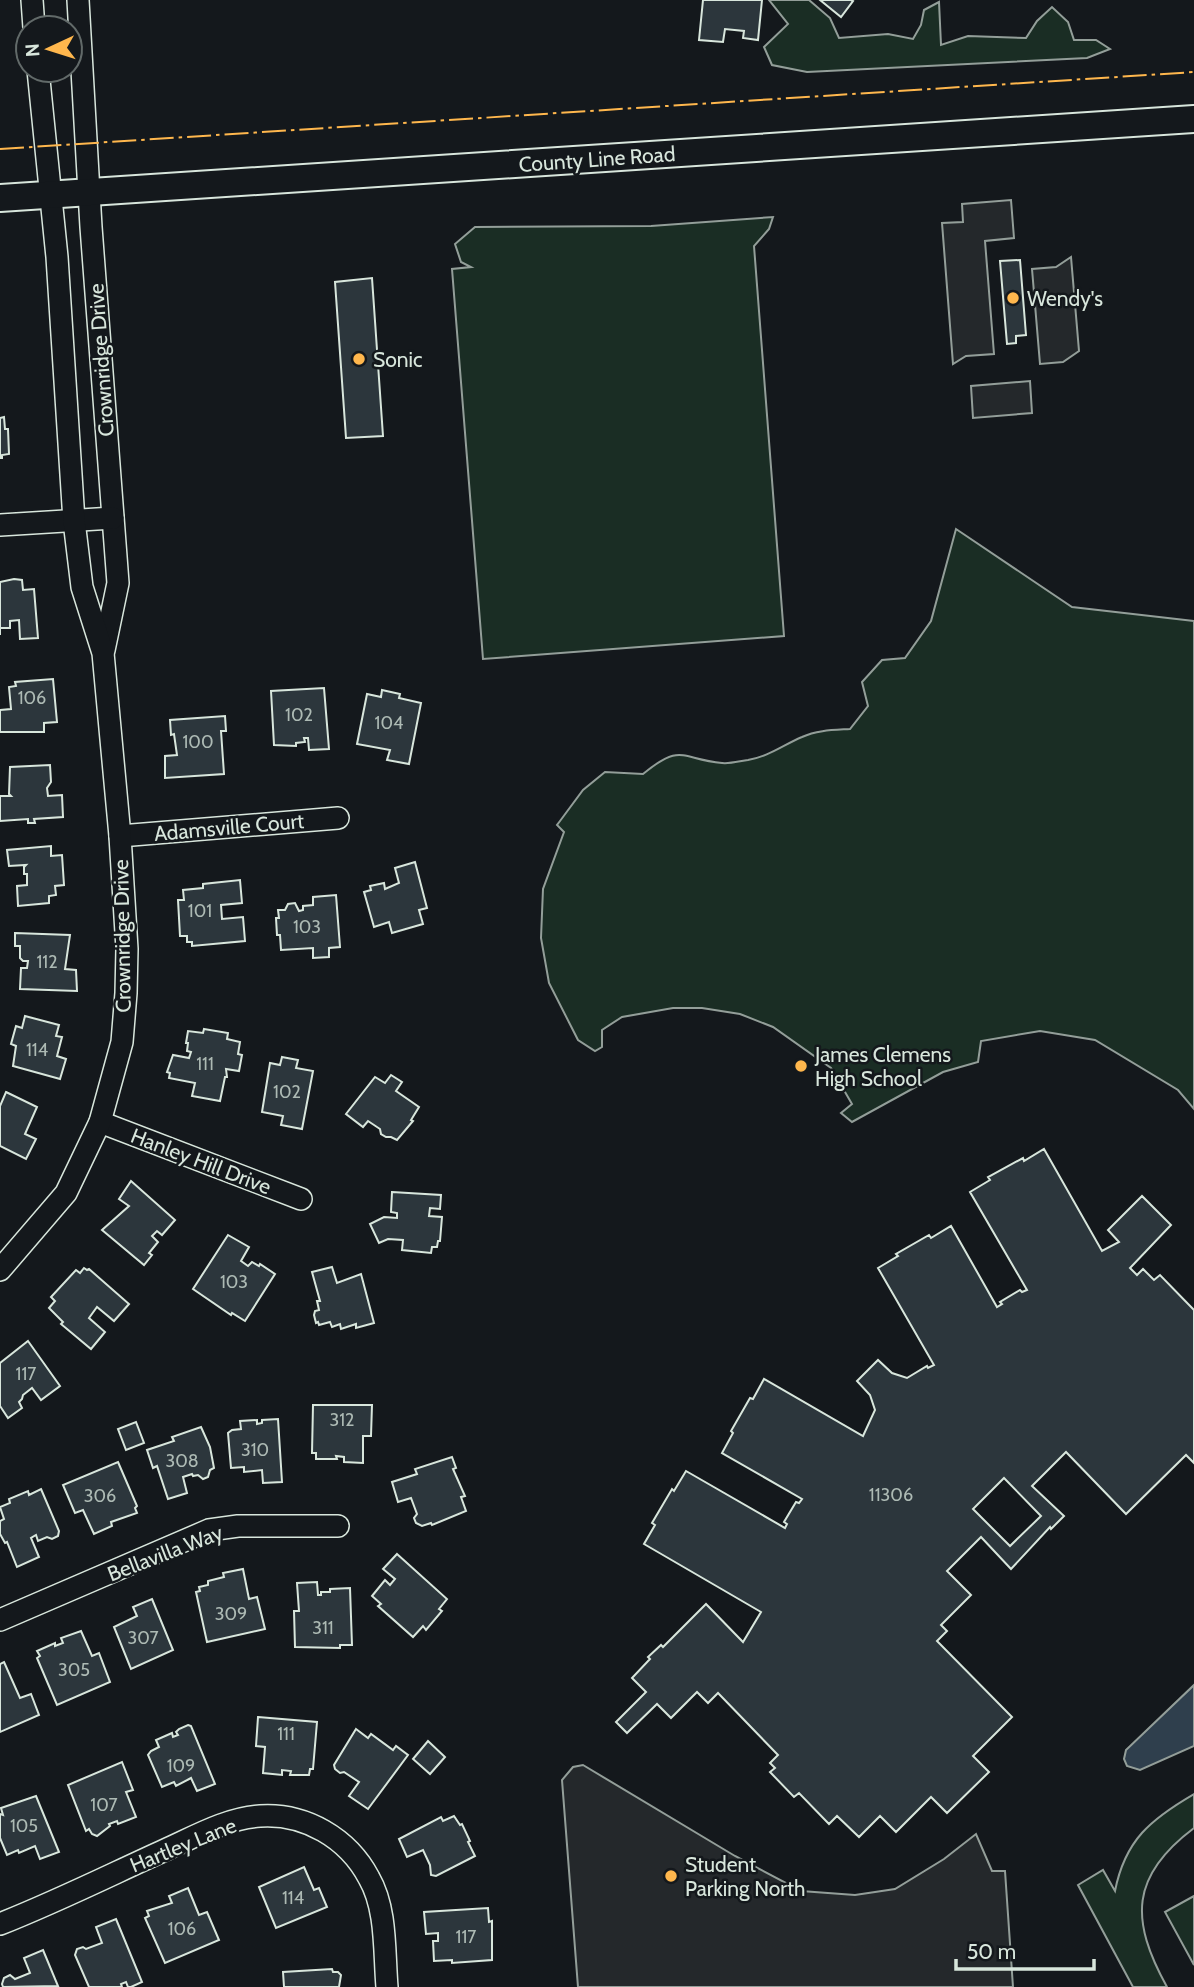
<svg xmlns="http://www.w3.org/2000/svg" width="1194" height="1987" font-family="Cabin,sans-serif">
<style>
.green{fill:#1a2d24;stroke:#939e99;stroke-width:2}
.parking{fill:#24282b;stroke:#939e99;stroke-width:2}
.water{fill:#2f3f4d;stroke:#939e99;stroke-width:2}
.building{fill:#2c363c;stroke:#d8e6dc;stroke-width:2;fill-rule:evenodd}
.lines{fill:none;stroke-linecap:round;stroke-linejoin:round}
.minor-casing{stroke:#d8e6dc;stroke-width:24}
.major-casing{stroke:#d8e6dc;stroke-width:30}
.minor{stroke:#14181c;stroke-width:21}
.major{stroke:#14181c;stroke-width:26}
.power{stroke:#ffb74d;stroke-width:2;stroke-dasharray:24 5 3.5 5;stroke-linecap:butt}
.poi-dot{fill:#ffb74d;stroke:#14181c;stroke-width:2.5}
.labels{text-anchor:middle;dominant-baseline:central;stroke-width:5;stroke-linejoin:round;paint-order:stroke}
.number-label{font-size:18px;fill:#adbab4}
.street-label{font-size:21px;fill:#d8e6dc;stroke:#14181c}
.poi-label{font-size:21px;fill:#d8e6dc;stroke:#14181c;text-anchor:start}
</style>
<rect width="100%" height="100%" fill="#14181c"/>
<g class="green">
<path d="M769 0H809L830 18 839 38 888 34 913 39 921 25 924 10 939 2 941 45 968 36 1026 38 1037 21 1052 7 1068 22 1074 40H1096L1110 49 1087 58 807 72 772 65 764 47 788 24Z"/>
<path d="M773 217 769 229 754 246 784 636 483 659 452 269 471 267 461 262 455 244 475 227 651 226Z"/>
<path d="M956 529 1072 607 1194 621V1109L1178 1090 1095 1040 1040 1031 981 1041 978 1062 943 1072 852 1122 841 1113 852 1104 831 1068 773 1027 740 1014 702 1008H673L622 1017 602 1030V1047L595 1051 578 1040 549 983 541 938 543 889 564 832 557 825 560 821 583 790 605 772 643 774C682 742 680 759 722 763 730 764 740 761 748 760 770 756 783 745 802 737 817 730 834 730 850 729L868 706 862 682 882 660 905 658 931 621Z"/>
<path d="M1194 1794V1828C1130 1876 1130 1920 1167 1987H1133L1078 1885 1103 1870 1115 1891C1125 1840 1151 1819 1194 1794Z"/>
<path d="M1194 1896V1965L1165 1912Z"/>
</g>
<g class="parking">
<path d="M1011 200 1014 238 985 241 994 354 966 356 953 364 942 223 963 222 962 204Z"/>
<path d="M1071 257 1079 351 1063 362 1040 364 1032 269 1056 267Z"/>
<path d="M1030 381 1032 413 973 418 971 386Z"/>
<path d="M583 1765 735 1856 801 1891 855 1895 895 1889 944 1859 976 1834 992 1871H1005L1013 1987H578L562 1780 573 1767Z"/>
</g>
<path class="water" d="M1194 1685V1746L1140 1770 1127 1766 1124 1759 1126 1750Z"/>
<g class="building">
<path d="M703 0H762L758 40 743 38 744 31 725 29 723 42 699 40Z"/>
<path d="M820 0H851L853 1 841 17Z"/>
<path d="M1020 260 1026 335 1016 336V343L1007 344 1000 261Z"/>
<path d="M372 278 383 436 346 438 335 282Z"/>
<path d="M4 417 5 429H8L9 454 2 455V458H0V418Z"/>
<path d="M14 579 22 580 23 590 34 589 38 638 20 639 19 620 10 621V628H0V635V582Z"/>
<path d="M53 679 57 722 44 723V732H0V710L11 709 9 687 16 686 15 682Z"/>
<path d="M324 688 329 749 309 750 308 738H304L305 742 296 743V746L274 745 271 691Z"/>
<path d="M382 690 400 694 399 698 421 703 409 764 387 760 390 750 357 744 367 694 381 697Z"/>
<path d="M225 716 226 731H221L224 774 165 778V756L177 755 174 734 171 735 170 720Z"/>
<path d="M50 765 51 782 47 788 48 796 62 795 63 817 34 819 35 823H28V819L0 821V796H11L9 794 10 767Z"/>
<path d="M51 846V856L62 855 64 885 55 886 56 895 49 896V903L18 906 17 886 27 885V874H24V867L26 865 9 866 7 850Z"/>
<path d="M415 862 427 908 419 910 423 924 392 933 389 922 374 927 364 892 371 890 370 886 384 883 385 889 399 883 395 868Z"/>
<path d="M240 880 242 903 221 905 222 919 243 917 245 941 192 946V942H187V936H180L178 900H184L183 890 203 888V884Z"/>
<path d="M336 895 340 947 329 948V957L313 958V948L281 950 280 935H277L276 918H279L278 910H285L288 904 295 903 299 911 303 910V906L313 905V897Z"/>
<path d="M15 933 70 935 65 969 76 970 77 991 20 989 21 968H27L28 961H23L20 958V946H15Z"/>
<path d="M25 1016 59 1025 56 1036 62 1037 57 1056 66 1059 60 1079 13 1066 16 1046 11 1044 16 1026 22 1028Z"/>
<path d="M204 1029 228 1033 227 1039 240 1042 238 1054 242 1055 239 1071 226 1069 227 1077H225L220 1101 192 1096 195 1083 169 1078 170 1073 167 1072 173 1055 189 1058 191 1052 187 1051 188 1043H186L188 1031 203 1033Z"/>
<path d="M282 1057 298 1060 296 1068 313 1071 302 1129 281 1125 283 1116 262 1112 270 1063 280 1065Z"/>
<path d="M391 1075 402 1082 396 1091 419 1107 411 1120 413 1121 397 1140 391 1137H386L381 1134 380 1129 368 1121 363 1127 346 1114 375 1077 385 1083Z"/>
<path d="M6 1092 37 1107 25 1134 36 1139 26 1159 0 1146V1106Z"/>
<path d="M1044 1149 1102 1251 1119 1242 1108 1230 1142 1196 1171 1225 1130 1268 1137 1275 1143 1269 1154 1280 1160 1275 1194 1310V1463L1186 1455 1126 1514 1066 1452 1032 1486 1064 1516 1051 1529 1050 1527 1011 1569 981 1537 947 1571 971 1595 941 1625 947 1631 937 1641 1012 1717 973 1756 989 1772 947 1813 931 1797 896 1832 880 1816 859 1837 837 1816 829 1824 799 1793 794 1797 770 1772 775 1768 770 1763 778 1755 718 1693 708 1703 697 1692 671 1718 657 1704 627 1733 616 1722 646 1692 632 1678 650 1659 648 1657 661 1645 663 1647 706 1604 743 1642 761 1612 644 1544 655 1525 652 1523 672 1489 674 1491 686 1471 785 1528 787 1524 784 1522 796 1502 799 1503 802 1499 722 1453 733 1433 731 1431 750 1398 753 1399 764 1379 863 1436 875 1410 870 1395 857 1381 878 1360 892 1373 907 1378 927 1366 928 1368 934 1365 878 1268 898 1256 896 1254 929 1235 931 1238 951 1226 997 1307 1002 1304 1000 1302 1020 1290 1022 1292 1027 1290 970 1192 990 1180 988 1177 1023 1158 1024 1161ZM1004 1478 1041 1516 1010 1546 973 1509Z"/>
<path d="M131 1181 175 1220 162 1235 157 1231 152 1236 158 1242 149 1253 152 1255 144 1265 102 1230 129 1206 119 1199Z"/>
<path d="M392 1192 441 1195 440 1209 430 1208 429 1216 442 1217 440 1241H438L437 1247H432L431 1253 402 1250 403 1240 388 1239 379 1243 370 1224 384 1217 397 1218V1213L391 1212Z"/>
<path d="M228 1235 249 1247 241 1261 248 1266 252 1262 259 1266 260 1264 275 1274 245 1321 232 1313 231 1315 193 1289Z"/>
<path d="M332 1267 337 1283 361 1274 374 1323 356 1328V1324L341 1329 340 1324 332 1327 330 1322 319 1325 318 1322 316 1323 314 1315 315 1311 319 1310 317 1301H320L312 1272Z"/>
<path d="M84 1268 87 1270 89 1269 129 1304 114 1321 97 1307 89 1318 105 1332 91 1349 61 1324 63 1322 49 1308 55 1301 51 1297 76 1270 80 1273Z"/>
<path d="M28 1341 60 1386 41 1400 32 1388 23 1395 22 1399 19 1402 22 1408 8 1418 0 1406V1363Z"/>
<path d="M313 1405H372L371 1436H363V1463L344 1462V1457L336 1456 337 1459H316V1453H312Z"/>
<path d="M278 1419 282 1482 263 1483 262 1470 244 1472V1467L231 1468 228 1433 232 1430 241 1429 240 1421 257 1420V1424L262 1423V1420Z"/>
<path d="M136 1422 144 1443 126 1450 118 1429Z"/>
<path d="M201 1427 210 1447 214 1468 210 1470 208 1477 203 1479 198 1475 193 1476 192 1474 183 1477 187 1493 168 1499 157 1466 153 1468 147 1450 174 1441 172 1437Z"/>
<path d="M452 1457 456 1468 453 1469 465 1496 461 1497 466 1511 432 1525 431 1523 422 1526 416 1523 414 1518 417 1514 411 1498 398 1502 392 1482 417 1474 415 1469Z"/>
<path d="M118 1462 137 1506 135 1508 137 1513 111 1522 112 1526 94 1534 83 1510 75 1513 63 1485Z"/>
<path d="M41 1489 59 1531 58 1536 52 1539 47 1537 38 1541 36 1535 31 1538 39 1557 17 1567 7 1542 5 1543 0 1534V1521L4 1519 0 1507 10 1503 9 1499 28 1491 29 1495Z"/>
<path d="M397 1554 447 1599 439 1609 442 1611 426 1630 423 1626 413 1637 378 1606 381 1604 372 1596 385 1580 390 1585 395 1579 383 1569Z"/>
<path d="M243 1569 249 1599 257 1597 265 1629 207 1642 196 1592 200 1591 199 1587 208 1585V1581L224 1577 223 1573Z"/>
<path d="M317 1582 318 1595H321V1592H330V1589L350 1588 352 1645H340V1648L295 1647 294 1611H299L297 1583Z"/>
<path d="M152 1599 173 1650 131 1669 114 1627 137 1616 133 1607Z"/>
<path d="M81 1631 92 1656 99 1653 110 1682 57 1705 37 1658 40 1656 37 1651 55 1643V1646L63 1643 61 1638Z"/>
<path d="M4 1662 20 1698 31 1694 39 1715 0 1732V1664Z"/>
<path d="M258 1717 317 1722 313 1769H310L309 1775H290L291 1771 282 1770V1775L263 1773 265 1747 256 1746Z"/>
<path d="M188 1725 191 1726 215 1784 197 1791 191 1778 176 1786 174 1782 162 1787 148 1755 151 1751 159 1747 156 1740 172 1733 173 1737 178 1735 176 1732 179 1729Z"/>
<path d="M356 1729 368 1738 371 1734 393 1750 396 1746 408 1755 368 1809 349 1796 359 1782 344 1772 340 1773 335 1769 334 1765Z"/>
<path d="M428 1741 445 1757 430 1774 413 1759Z"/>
<path d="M122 1762 133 1790 126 1792 136 1817 118 1824 117 1821 109 1824 110 1826 97 1836 92 1834 89 1829 86 1831 68 1785Z"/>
<path d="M36 1796 59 1852 40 1859 35 1846 19 1853 18 1850 7 1855 0 1838V1814L3 1815 1 1808Z"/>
<path d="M454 1816 460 1825 462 1824 470 1841 468 1842 475 1856 436 1876 431 1875 430 1865 423 1850 407 1857 399 1839 441 1817 443 1821Z"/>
<path d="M304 1867 314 1890 319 1888 327 1907 276 1928 259 1887Z"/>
<path d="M188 1888 199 1915 207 1912 219 1940 165 1963 145 1918 149 1916 147 1911 172 1903 169 1896Z"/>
<path d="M488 1908 489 1922 492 1921V1960L452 1963V1960L434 1961 433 1941H438V1933L426 1934 424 1912Z"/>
<path d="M116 1919 142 1982 131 1987H128L126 1982 121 1984 122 1987H89L75 1955 77 1949 83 1947 86 1949 102 1943 96 1927Z"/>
<path d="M43 1950 58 1986 3 1987 2 1984 4 1978 10 1975 15 1979 30 1973 24 1958Z"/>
<path d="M332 1969 333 1972H338L341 1975 339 1987H284L283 1972Z"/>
</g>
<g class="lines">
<g class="minor-casing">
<g id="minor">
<path d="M32 0 34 28"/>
<path d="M78 0 91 227 118 583 104 650"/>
<path d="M0 525 113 518"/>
<path d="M120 836 338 818"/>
<path d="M100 1122 301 1199"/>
<path d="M0 1270 66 1193 100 1122 122 1042 126 993 127 949 120 836 103 653 82 587 74 521 57 257 38 70"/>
<path d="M0 1620 209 1530 238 1526H338"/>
<path d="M0 1924C56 1902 110 1875 165 1850 194 1837 227 1818 260 1816 305 1813 348 1838 369 1878 387 1909 384 1952 387 1987"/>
</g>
</g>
<g class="major-casing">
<path id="major" d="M0 198 1194 119"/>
</g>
<use href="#minor" class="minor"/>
<use href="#major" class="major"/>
<path class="power" d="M0 149 1194 72"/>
</g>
<g class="poi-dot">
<circle cx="1013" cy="298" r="7"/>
<circle cx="359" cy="359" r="7"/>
<circle cx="801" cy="1066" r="7"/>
<circle cx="671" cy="1876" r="7"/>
</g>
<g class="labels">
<g class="number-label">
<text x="32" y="698">106</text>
<text x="299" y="715">102</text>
<text x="389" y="723">104</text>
<text x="198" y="742">100</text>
<text x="200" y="911">101</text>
<text x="307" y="927">103</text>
<text x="47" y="962">112</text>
<text x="37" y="1050">114</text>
<text x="205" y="1064">111</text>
<text x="287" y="1092">102</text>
<text x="234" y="1282">103</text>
<text x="26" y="1374">117</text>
<text x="342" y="1420">312</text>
<text x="255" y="1450">310</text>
<text x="182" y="1461">308</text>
<text x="891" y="1495">11306</text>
<text x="100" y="1496">306</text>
<text x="231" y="1614">309</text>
<text x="323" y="1628">311</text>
<text x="143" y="1638">307</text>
<text x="74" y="1670">305</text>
<text x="286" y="1734">111</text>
<text x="181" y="1766">109</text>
<text x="104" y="1805">107</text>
<text x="24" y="1826">105</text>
<text x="293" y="1898">114</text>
<text x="182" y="1929">106</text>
<text x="466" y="1937">117</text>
</g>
<g class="street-label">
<text transform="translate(597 159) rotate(-4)">County Line Road</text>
<text transform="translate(101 360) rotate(-94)">Crownridge Drive</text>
<text transform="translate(229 827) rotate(-5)">Adamsville Court</text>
<text transform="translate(122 936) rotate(-91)">Crownridge Drive</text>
<text transform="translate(201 1161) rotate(21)">Hanley Hill Drive</text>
<text transform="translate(165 1553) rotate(-21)">Bellavilla Way</text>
<text transform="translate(183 1845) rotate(-22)">Hartley Lane</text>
</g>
<g class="poi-label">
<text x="1027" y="298">Wendy's</text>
<text x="373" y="359">Sonic</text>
<text x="815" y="1054">James Clemens<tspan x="815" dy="24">High School</tspan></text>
<text x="685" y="1864">Student<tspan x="685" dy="24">Parking North</tspan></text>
</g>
</g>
<g transform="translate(49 49) rotate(266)"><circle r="33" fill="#14181c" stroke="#626a69" stroke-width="2"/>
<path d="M0-5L12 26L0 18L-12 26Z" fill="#ffb74d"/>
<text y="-10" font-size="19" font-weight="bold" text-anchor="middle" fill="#d8e6dc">N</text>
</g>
<path d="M956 1959v10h138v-10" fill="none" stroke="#d8e6dc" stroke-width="3.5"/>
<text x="967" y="1959" font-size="21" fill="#d8e6dc" stroke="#14181c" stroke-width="5" paint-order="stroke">50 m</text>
</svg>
